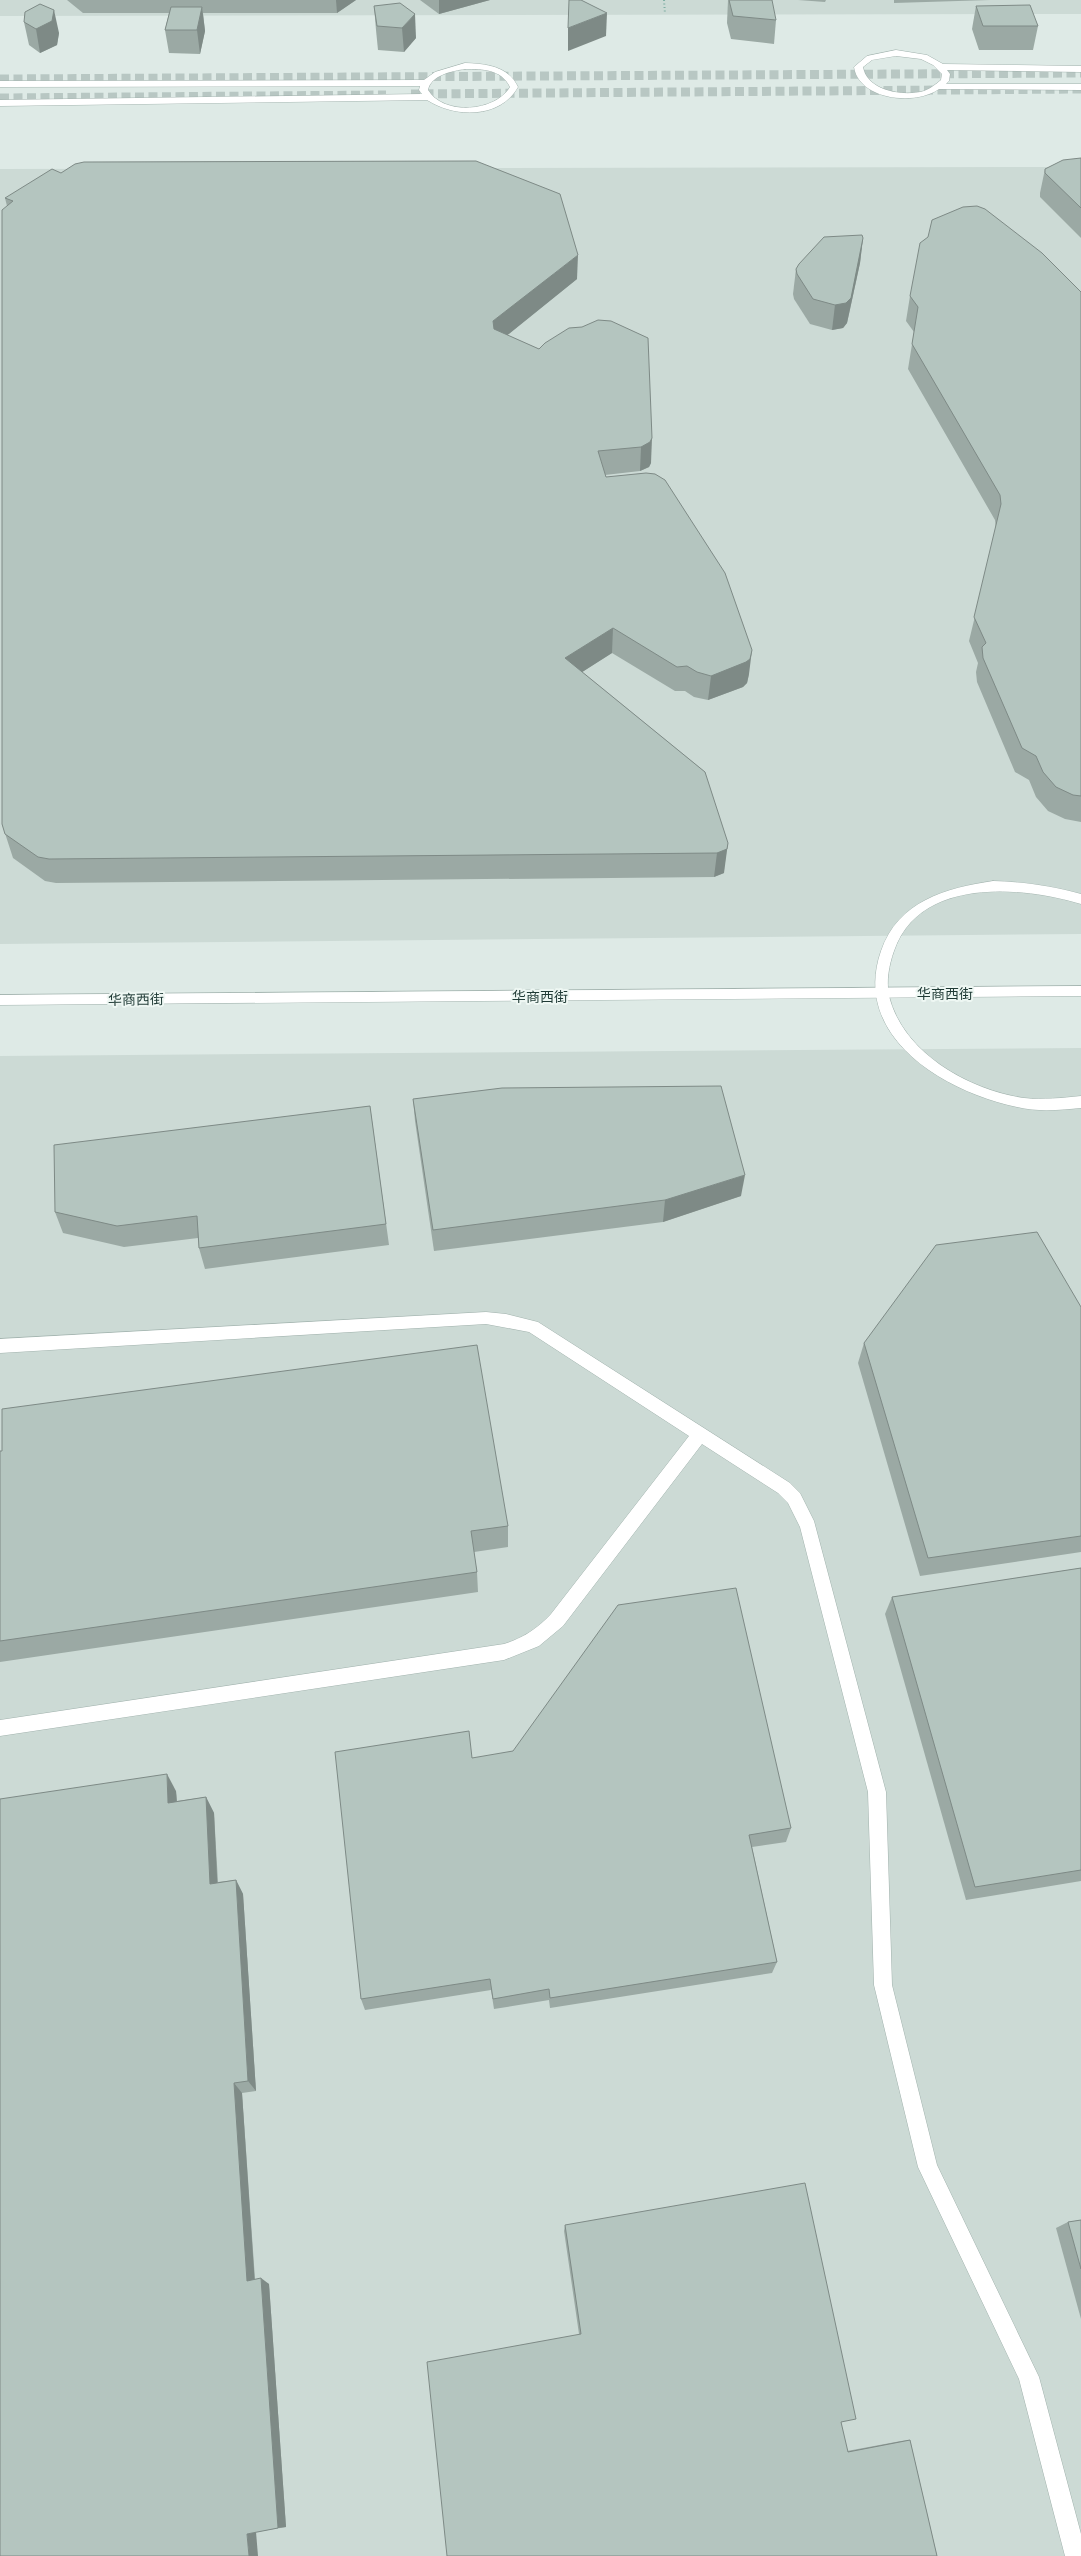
<svg xmlns="http://www.w3.org/2000/svg" width="1081" height="2556" font-family="'Titillium Web','Noto Sans SC',sans-serif">
<style>
.built{fill:#ccdad5}
.lines{fill:none;stroke-linecap:round;stroke-linejoin:round}
.tertiary-tunnel{stroke:#b8c7c3;stroke-width:9;stroke-dasharray:9 4.5;stroke-linecap:butt}
.service-casing{stroke:#a1b2ad;stroke-width:1}
.minor-casing{stroke:#a1b2ad;stroke-width:1}
.path{stroke:#7eaea3;stroke-width:2;stroke-dasharray:1 2.5;stroke-linecap:butt}
.service{fill:#fff;fill-rule:evenodd}
.minor{fill:#fff;fill-rule:evenodd}
.wall{fill:#9ba9a4}
.shaded-wall{fill:#7e8a86}
.building{fill:#b4c5bf;stroke:#7e8a86}
.labels{text-anchor:middle;dominant-baseline:central;stroke-width:4;stroke-linejoin:round;paint-order:stroke}
.street-label{font-size:14px;fill:#1f3a35;stroke:#eef7f3}
</style>
<rect width="100%" height="100%" fill="#deeae6"/>
<g class="built">
<path d="M0 0H1081V14L0 16Z"/>
<path d="M1081 167V934L0 944V169Z"/>
<path d="M1081 1048V2556H0V1056Z"/>
</g>
<g class="lines">
<g class="tertiary-tunnel">
<path d="M0 79 1081 73"/>
<path d="M411 94 1081 89"/>
<path d="M0 98 386 95"/>
</g>
<g class="service-casing">
<g id="service">
<path d="M896 50 927 55 943 64 1081 66V72L947 70 950 74 949 81 946 84H1081V90L939 89C915 106 859 100 854 67L867 56ZM896 56 921 59 933 65 942 74 941 80C936 84 930 89 924 91 904 97 867 91 863 67L872 60Z"/>
<path d="M465 63C487 64 508 66 518 87 500 119 455 118 427 100L0 106V100L422 94 419 90 420 86 0 87V81L424 80 435 72ZM465 69C483 69 501 69 510 87 495 112 444 116 428 90 431 75 452 71 465 69Z"/>
<path d="M993 881C1024 882 1051 886 1081 894V904C1022 886 919 877 894 951 889 965 886 981 889 996 903 1053 969 1090 1024 1098 1043 1100 1062 1098 1081 1096V1108C1060 1110 1038 1112 1017 1107 945 1092 851 1037 881 951 898 901 946 888 993 881Z"/>
<path d="M486 1312 506 1314 538 1322 790 1483 800 1493 814 1521 886 1792 892 1985 937 2165 1039 2377 1081 2534V2556H1065L1019 2379 918 2167 874 1985 868 1792 800 1527 788 1503 778 1493 702 1444 563 1626 539 1646 504 1660 0 1736V1720L504 1644C523 1638 537 1629 551 1614L689 1436 529 1332 486 1324 0 1353V1339Z"/>
</g>
</g>
<g class="minor-casing">
<path id="minor" d="M1081 986V996L0 1005V995Z"/>
</g>
<path class="path" d="M664 0 665 14"/>
<use href="#service" class="service"/>
<use href="#minor" class="minor"/>
</g>
<g class="wall">
<path d="M67 0H356L337 13H203L205 31 200 54 169 53 165 30 169 13H83Z"/>
<path d="M420 0H490L439 14Z"/>
<path d="M728 0 776 20 774 44 731 39 727 23Z"/>
<path d="M798 0H826L825 2Z"/>
<path d="M894 0H990L894 3Z"/>
<path d="M374 6 416 38 404 52 378 50 376 30Z"/>
<path d="M976 6 1038 26 1033 50H979L972 29Z"/>
<path d="M24 22 59 33 57 45 40 53 29 45Z"/>
<path d="M1081 158V238L1040 197V193L1045 169Z"/>
<path d="M61 173 577 279 507 335 539 349 582 327 651 463 649 467 640 471 605 475 606 477 749 674 747 683 743 687 708 700 694 697 685 691H675L612 653 582 672 705 772 724 873 714 877 56 883 45 881 13 858 2 824 7 206 5 198Z"/>
<path d="M863 238 860 263 847 323 843 328 832 330 810 324 794 299 793 294 796 269Z"/>
<path d="M1081 292V822L1065 819 1048 811 1036 797 1029 780 1015 772 977 682 976 672 978 663 969 641 996 529 995 520 908 369 914 332 906 321 910 296Z"/>
<path d="M413 1099 741 1196 663 1222 434 1251 415 1121Z"/>
<path d="M370 1106 389 1245 205 1269 199 1248 198 1238 124 1247 63 1233 55 1212Z"/>
<path d="M1081 1307V1552L920 1576 858 1363 864 1343Z"/>
<path d="M0 1451 508 1526V1547L474 1552 477 1572 478 1592 0 1662Z"/>
<path d="M1081 1568V1881L966 1900 885 1614 892 1597Z"/>
<path d="M472 1758 791 1828 786 1842 752 1847 777 1962 772 1973 550 2008 549 2000 494 2009 491 1990 365 2010 361 1999Z"/>
<path d="M176 1791 177 1801 206 1797 214 1813 218 1882 236 1880 243 1894 256 2091 242 2093 255 2279 269 2284 286 2527 256 2532 0 2556Z"/>
<path d="M1081 2220V2319L1056 2228 1068 2222Z"/>
<path d="M565 2225 841 2422 847 2451 901 2441 910 2440 937 2556 579 2334 564 2231Z"/>
</g>
<g class="shaded-wall">
<path d="M336 0H356L337 13Z"/>
<path d="M439 0H490L439 14Z"/>
<path d="M202 7 205 31 200 54 197 30Z"/>
<path d="M54 10 59 33 57 45 40 53 36 29Z"/>
<path d="M607 13 606 36 568 51V28Z"/>
<path d="M415 14 416 38 404 52 402 28Z"/>
<path d="M863 238 860 263 847 323 843 328 832 330 835 305Z"/>
<path d="M578 255 577 279 494 346 493 321Z"/>
<path d="M652 438 651 463 649 467 640 471 641 447Z"/>
<path d="M613 628 612 653 565 683V658Z"/>
<path d="M752 650 749 674 747 683 743 687 708 700 711 676Z"/>
<path d="M728 843 724 873 714 877 717 853Z"/>
<path d="M745 1175 741 1196 663 1222 665 1200Z"/>
<path d="M167 1774 176 1791 178 1819 168 1803Z"/>
<path d="M206 1797 214 1813 218 1898 210 1884Z"/>
<path d="M236 1880 243 1894 256 2091 248 2081Z"/>
<path d="M234 2083 242 2093 255 2286 247 2281Z"/>
<path d="M261 2278 269 2284 286 2527 278 2528Z"/>
<path d="M256 2532 258 2556H249L247 2534Z"/>
</g>
<g class="building">
<path d="M569 0H581L607 13 568 28Z"/>
<path d="M729 0H772L776 20 733 16Z"/>
<path d="M400 3 415 14 402 28 377 26 374 6Z"/>
<path d="M40 4 54 10 52 21 36 29 24 22 25 12Z"/>
<path d="M1030 5 1038 26H983L976 6Z"/>
<path d="M171 7H202L197 30H165Z"/>
<path d="M1081 158V208L1045 173V169L1063 160Z"/>
<path d="M470 161H476L560 194 578 255 493 321 494 329 539 349 545 343 569 328 582 327 598 320 611 321 648 338 652 438 650 442 641 447 598 451 606 477 646 473 655 474 665 480 725 573 752 650 750 659 746 662 711 676 697 672 687 666 677 667 613 628 565 658 705 772 728 843 727 849 717 853 49 859 38 857 5 834 2 824V210L13 201 5 198 52 169 61 173 75 164 84 162Z"/>
<path d="M977 206 985 209 1042 253 1081 292V796L1073 795 1056 787 1043 772 1036 756 1022 748 983 658 982 647 986 643 974 617 1001 504 1000 495 912 344 918 307 910 296 920 243 928 237 932 220 963 207Z"/>
<path d="M862 235 863 238 851 298 846 303 835 305 813 299 797 274 796 269 799 264 824 237Z"/>
<path d="M721 1086 745 1175 665 1200 433 1230 413 1099 502 1088Z"/>
<path d="M370 1106 386 1224 199 1248 197 1216 117 1226 55 1212 54 1145Z"/>
<path d="M1037 1232 1081 1307V1536L928 1558 864 1343 936 1245Z"/>
<path d="M477 1345 508 1526 471 1531 477 1572 0 1641V1451H2V1409Z"/>
<path d="M1081 1568V1870L975 1887 892 1597Z"/>
<path d="M736 1588 791 1828 749 1835 777 1962 550 1998 549 1989 493 1999 490 1979 361 1999 335 1752 469 1731 472 1758 513 1751 618 1605Z"/>
<path d="M167 1774 168 1803 206 1797 210 1884 236 1880 248 2081 234 2083 247 2281 261 2278 278 2528 247 2534 249 2556H0V1799Z"/>
<path d="M805 2183 856 2419 841 2422 848 2452 910 2440 937 2556H447L427 2362 581 2334 565 2225Z"/>
<path d="M1081 2220V2269L1068 2222Z"/>
</g>
<g class="labels">
<g class="street-label">
<text x="945" y="993">华商西街</text>
<text x="540" y="996">华商西街</text>
<text transform="translate(136 999) rotate(-1)">华商西街</text>
</g>
</g>
</svg>
